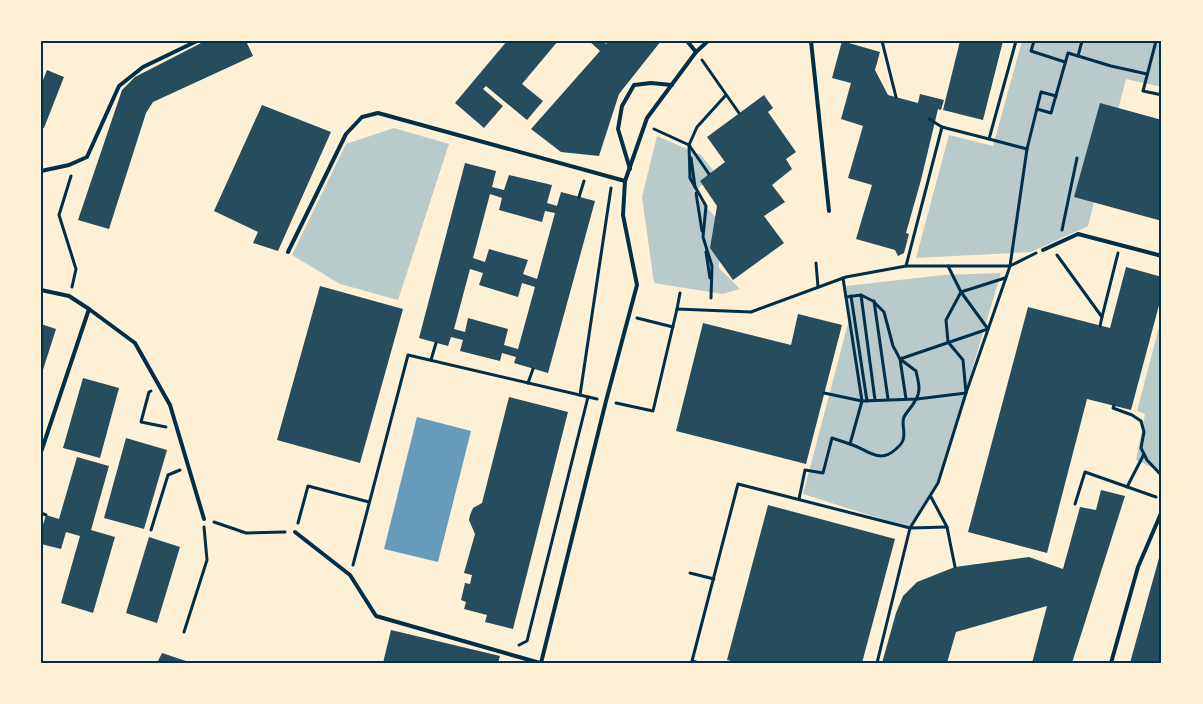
<svg xmlns="http://www.w3.org/2000/svg" width="1203" height="704" font-family="'Source Serif 4',serif">
<style>
.green{fill:#b9caca}
.water{fill:#669bbc}
.building{fill:#264d5e;fill-rule:evenodd}
.lines{fill:none;stroke-linecap:round;stroke-linejoin:round}
.path{stroke:#003049;stroke-width:3}
.service{stroke:#003049;stroke-width:4}
.neatline{fill:none;stroke:#003049;stroke-width:2}
</style>
<rect width="100%" height="100%" fill="#fdf0d5"/>
<g class="green">
<path d="M1022 41H1162V87L1126 79 1088 226 1031 252 916 258 949 135 993 146Z"/>
<path d="M394 128 449 144 398 300 340 284 292 255 346 144Z"/>
<path d="M657 136 701 155 715 173 693 193 720 222 719 268 740 289 722 294 654 283 642 197Z"/>
<path d="M1001 273 938 483 910 528 803 494 849 320 846 286 944 275Z"/>
<path d="M1162 316V472L1136 460 1145 414 1137 411Z"/>
</g>
<path class="water" d="M417 417 471 431 438 562 384 549Z"/>
<g class="building">
<path d="M205 41H246L253 56 153 102 146 113 109 229 78 220 122 90 135 77Z"/>
<path d="M507 41H558L522 84 543 101 527 120 486 86 483 89 503 106 484 128 455 103Z"/>
<path d="M589 41H603L606 44 609 41H661L619 94 599 156 561 152 531 129 600 51Z"/>
<path d="M842 41 880 52 875 70 888 95 918 103 920 94 944 100 941 110 938 109 921 180 906 233 909 234 904 253 898 256 895 250 856 239 872 185 848 178 863 126 841 119 851 83 832 78Z"/>
<path d="M960 41H1003L983 120 943 110Z"/>
<path d="M47 70 64 77 44 128 41 127V85Z"/>
<path d="M764 95 773 108 768 112 796 152 786 159 792 169 772 185 785 202 764 216 784 243 733 280 710 248 717 206 700 181 725 162 707 137Z"/>
<path d="M1100 103 1162 120V221L1074 197Z"/>
<path d="M262 105 331 132 278 251 253 243 258 232 214 211Z"/>
<path d="M465 163 496 171 492 187 504 190 509 175 552 185 547 203 557 206 561 192 595 201 548 373 514 363 516 357 502 353 500 361 460 351 463 340 451 337 448 346 419 338ZM490 194 502 198 499 210 542 222 545 211 555 213 537 279 523 274 528 260 489 249 485 262 473 258ZM470 269 483 273 479 285 518 297 522 283 535 287 518 349 504 345 508 329 468 318 465 332 454 329Z"/>
<path d="M1126 267 1162 277V294L1131 410 1087 399 1047 553 968 532 1028 307 1110 328Z"/>
<path d="M320 286 403 309 360 463 277 440Z"/>
<path d="M798 314 842 325 806 464 676 431 703 323 791 345Z"/>
<path d="M41 324 56 329 42 373H41Z"/>
<path d="M83 378 119 388 100 458 63 448Z"/>
<path d="M509 397 568 412 513 629 485 622 487 615 464 609 466 602 461 600 465 583 470 584 472 575 464 573 475 534 469 520 470 515 473 508 482 503Z"/>
<path d="M126 438 167 450 144 529 104 518Z"/>
<path d="M77 457 109 466 91 530 115 537 93 613 61 603 80 536 66 532 61 549 41 544V531L46 515 59 519Z"/>
<path d="M1101 490 1125 496 1072 663H1032L1047 606 956 632 947 663H882L896 613 903 596 917 582 955 567 1029 557 1063 569 1080 507 1096 510Z"/>
<path d="M768 505 895 539 862 663H739L727 660Z"/>
<path d="M149 537 180 547 157 623 126 613Z"/>
<path d="M1159 558 1162 559V663H1130Z"/>
<path d="M391 630 500 656 498 663H383Z"/>
<path d="M162 653 189 662V663H157Z"/>
</g>
<g class="lines">
<g class="path">
<path d="M882 41 896 97"/>
<path d="M1034 41 1031 51 1065 62"/>
<path d="M1156 41 1143 91 1162 95"/>
<path d="M1078 56 1111 66 1147 74"/>
<path d="M702 60 739 113"/>
<path d="M1037 109 1051 113 1068 53 1078 56 1082 41"/>
<path d="M929 119 942 127"/>
<path d="M654 129 689 145 709 174"/>
<path d="M989 139 1027 149"/>
<path d="M691 158 695 187"/>
<path d="M71 176 59 215 76 269 72 287"/>
<path d="M696 193 702 231"/>
<path d="M579 197 584 181"/>
<path d="M1062 230 1077 158"/>
<path d="M706 252 710 278"/>
<path d="M1057 255 1102 317 1118 253"/>
<path d="M816 263 818 287"/>
<path d="M906 266 942 127 989 139 1016 41"/>
<path d="M843 278 862 401 917 399 966 393 963 360 948 342 946 320 961 292 948 266"/>
<path d="M861 295 875 400"/>
<path d="M851 296 867 401"/>
<path d="M846 297 861 295 873 301 884 312 893 346 900 359 916 371C918 381 922 391 915 401 912 407 907 411 904 417 901 425 906 432 903 440 902 444 899 446 896 449 879 465 867 449 850 444"/>
<path d="M711 298 712 266 703 237 706 206 690 178 689 145 697 127 726 95"/>
<path d="M874 301 888 399"/>
<path d="M677 309 680 293"/>
<path d="M637 318 673 327"/>
<path d="M1100 326 1102 317"/>
<path d="M431 360 436 343"/>
<path d="M528 383 533 369"/>
<path d="M151 391 149 392 141 422 166 427"/>
<path d="M580 395 611 188"/>
<path d="M906 399 900 359 988 329 961 292 1005 278"/>
<path d="M616 403 653 411 677 309 751 312 846 277 906 266H1010L1036 253"/>
<path d="M1114 405 1113 408 1132 415 1141 421 1144 432 1141 448 1147 460 1162 476"/>
<path d="M1127 487 1144 454"/>
<path d="M931 497 947 527 955 567"/>
<path d="M799 499 805 470 823 473 832 438 850 444 862 401 824 393"/>
<path d="M1075 504 1085 472 1156 497"/>
<path d="M41 513 46 515"/>
<path d="M214 522 246 533 285 532"/>
<path d="M298 523 308 486 369 502"/>
<path d="M151 530 168 475 180 470"/>
<path d="M353 565 408 355 597 399"/>
<path d="M690 573 714 579"/>
<path d="M184 632 207 560 204 527"/>
<path d="M519 645 527 641 588 397"/>
<path d="M41 660 43 663"/>
<path d="M699 663 692 661 738 484 910 528 947 527"/>
<path d="M877 663 910 528 938 483 966 393 1010 266 1027 149 1041 92 1056 96"/>
</g>
<g class="service">
<path d="M687 41 696 52"/>
<path d="M811 41 829 211"/>
<path d="M630 169 618 129 622 106 634 85 651 83 672 85"/>
<path d="M41 171 69 165 87 157 119 86 143 67 197 41"/>
<path d="M1043 250 1078 234 1162 256"/>
<path d="M288 252 346 134 362 117 378 113 625 181"/>
<path d="M41 290 69 296 89 309 41 452"/>
<path d="M89 309 135 343 170 405 204 519"/>
<path d="M295 532 350 575 376 616 540 663"/>
<path d="M541 663 606 401 637 285 623 215 625 181 647 118 696 52 708 41"/>
<path d="M1111 663 1138 567 1162 511"/>
</g>
</g>
<rect width="1203" height="704" fill="none" stroke="#fdf0d5" stroke-width="85"/>
<rect x="42" y="42" width="1118" height="620" class="neatline"/>
</svg>
